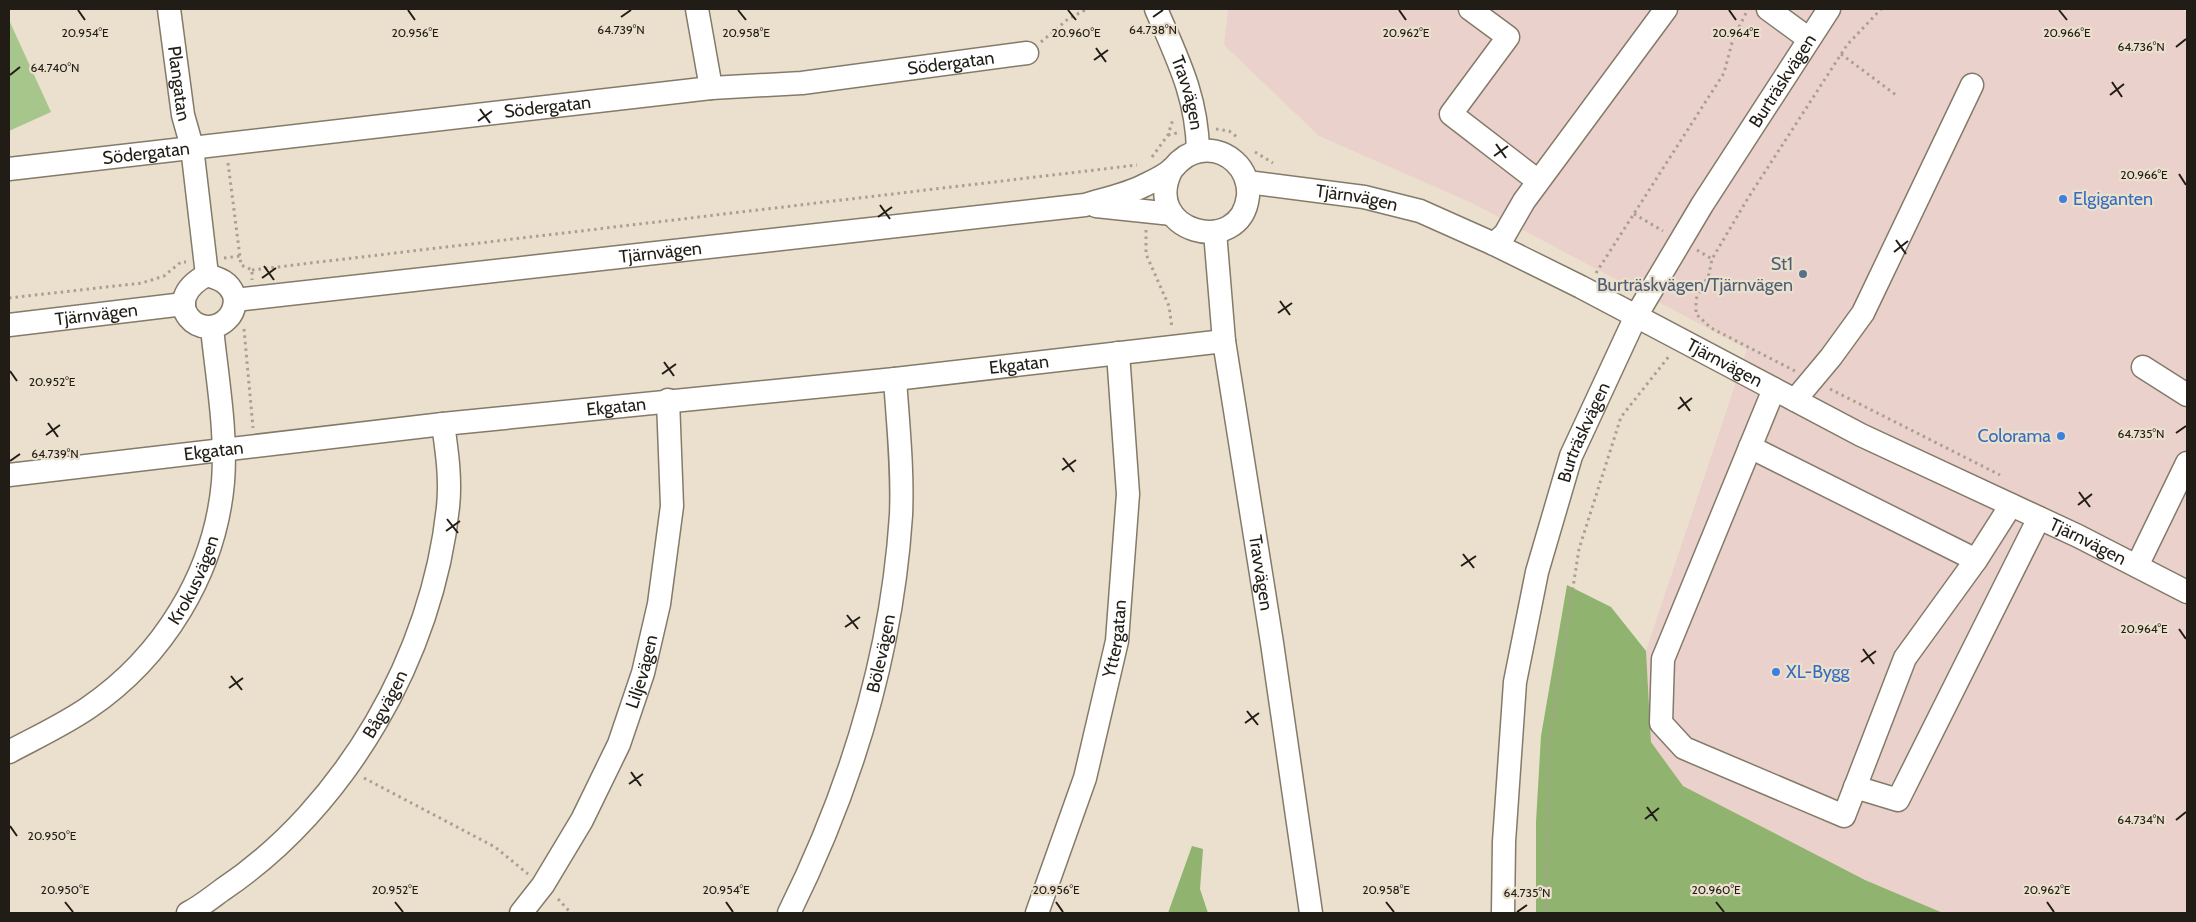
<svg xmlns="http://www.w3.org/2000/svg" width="2196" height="922" font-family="Cabin,sans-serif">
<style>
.industrial{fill:#ebd1cb}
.green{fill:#a7c68c}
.forest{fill:#90b370}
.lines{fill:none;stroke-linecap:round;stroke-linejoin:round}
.minor-casing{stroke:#847a69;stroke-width:25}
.path{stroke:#a9a091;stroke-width:3;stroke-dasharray:2.5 4;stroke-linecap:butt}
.minor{stroke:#fff;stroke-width:22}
.ticks{fill:none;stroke:#211d16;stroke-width:2}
.shop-dot{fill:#3f7fe0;stroke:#ebe0cd;stroke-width:2}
.service-dot{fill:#5c6f8a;stroke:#ebe0cd;stroke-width:2}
.labels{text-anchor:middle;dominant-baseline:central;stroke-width:4.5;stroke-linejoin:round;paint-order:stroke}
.street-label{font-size:18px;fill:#211d16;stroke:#ebe0cd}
.shop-label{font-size:18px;fill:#366cbe;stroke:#ebe0cd;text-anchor:start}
.service-label{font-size:18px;fill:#4e5e75;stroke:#ebe0cd;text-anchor:end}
.ticks-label{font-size:12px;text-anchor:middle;fill:#211d16;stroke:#ebe0cd;stroke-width:4.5;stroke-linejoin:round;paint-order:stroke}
</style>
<rect width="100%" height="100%" fill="#ebe0cd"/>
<path class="industrial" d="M1228 9H2180L2187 13V913H1943L1865 880 1683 786 1651 742 1646 651 1747 349 1472 203 1319 136 1224 45Z"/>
<path class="green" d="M9 20 51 112 9 131Z"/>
<g class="forest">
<path d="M1567 585 1611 607 1646 651 1651 742 1683 786 1865 880 1943 913H1536V822L1541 736Z"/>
<path d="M1192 846 1203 849 1200 889 1208 913H1168Z"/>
</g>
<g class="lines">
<g class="minor-casing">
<g id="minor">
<path id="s1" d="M169 9 183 115 192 147 207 275"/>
<path d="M697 9 711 88"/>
<path id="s2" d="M1156 9C1177 58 1197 96 1198 151"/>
<path d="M1470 9 1508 37 1451 114 1538 181"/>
<path d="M1768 9 1809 39"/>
<path id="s3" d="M9 169 711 88 802 83 1027 53"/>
<path id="s4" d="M1247 182 1364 197 1420 211 1494 244 1581 287 1861 435 2078 536 2187 592"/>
<path d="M1096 206 1172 214"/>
<path id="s5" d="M1215 232 1224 341 1272 643 1311 913"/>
<path d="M1494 244 1505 234 1524 201 1666 9"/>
<path d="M207 275C220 279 229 282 234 295 236 302 234 311 229 317 203 347 155 302 207 275Z"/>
<path id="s6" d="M235 300 1085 205C1104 199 1125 195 1143 186 1151 182 1165 176 1172 169 1175 167 1177 163 1180 161 1196 147 1219 147 1235 162 1244 170 1249 183 1248 196 1241 259 1139 232 1172 169"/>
<path id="s7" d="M9 325 184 304"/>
<path d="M2143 367 2187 395"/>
<path d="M1774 389 1663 659 1661 723 1684 748 1844 816 1905 658 1976 560 2011 505"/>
<path d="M1795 400 1831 357 1863 313 1972 85"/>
<path d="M1750 447 1976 560"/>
<path id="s8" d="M9 475 443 424 895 379 1224 341"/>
<path d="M2137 566 2187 463"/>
<path id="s9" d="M9 752C35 738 63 725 88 708 163 657 215 573 223 482 227 431 217 378 212 328"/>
<path d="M1855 787 1898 800 2039 518"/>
<path id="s10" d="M188 913C200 907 211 898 222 890 346 807 433 654 448 507 451 479 447 452 443 424"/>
<path id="s11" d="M521 913 543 885 582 820 619 744 643 673 659 604 672 506 668 400"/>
<path id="s12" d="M789 913C851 788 892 655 901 515 903 470 898 424 895 379"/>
<path id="s13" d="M1037 913 1085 778 1117 641 1128 494 1118 353"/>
<path id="s14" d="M1503 913 1504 842 1515 682 1537 572 1571 456 1636 316 1702 205 1829 9"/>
</g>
</g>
<g class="path">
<path d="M1041 42 1068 19 1087 9"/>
<path d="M1841 54 1896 95"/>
<path d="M1216 129 1229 131 1237 137"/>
<path d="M1168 135 1177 133"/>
<path d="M1255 152 1273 163"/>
<path d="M1152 157 1168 135 1173 119"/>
<path d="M228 163 241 265 252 270V280"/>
<path d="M1634 214 1663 231"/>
<path d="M1146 230V254L1169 306 1172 328"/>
<path d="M1697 250 1712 259"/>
<path d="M224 258 240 256"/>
<path d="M252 270 1137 165"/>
<path d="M1596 273 1724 73 1733 39 1748 9"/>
<path d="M9 298 142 283 164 276 181 262H186"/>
<path d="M244 329 253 428"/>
<path d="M1795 371 1711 328 1696 314V299L1709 274 1712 259 1748 198 1847 45 1881 9"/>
<path d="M1830 389 2000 475"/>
<path d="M364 778 495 847 528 874"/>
<path d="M558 899 571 913"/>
<path d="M1546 913 1549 740 1579 549 1621 417 1670 355"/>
</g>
<use href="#minor" class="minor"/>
</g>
<path class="ticks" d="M78 10 85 20M408 10 415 20M738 10 746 20M1068 10 1076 20M1399 10 1406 20M1729 10 1736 20M2059 10 2067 20M621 17 631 10M1153 17 1163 10M2176 47 2186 39M1096 48 1106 62M1094 60 1108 50M10 75 20 67M2112 82 2122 97M2110 95 2124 84M480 109 490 123M478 121 492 111M1496 144 1506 158M1494 156 1508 146M2179 174 2186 185M880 205 890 219M878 217 892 207M1896 240 1906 254M1894 252 1908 241M264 266 274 280M262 278 276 268M1280 301 1290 315M1278 313 1292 303M664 362 674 376M10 371 17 381M662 374 676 364M1680 397 1690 411M1678 409 1692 398M48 423 58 437M2176 433 2186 426M46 435 60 425M1063 458 1074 472M10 461 20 454M1062 470 1076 460M2079 492 2090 507M2078 505 2092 494M447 519 458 533M446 531 460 521M1463 554 1474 568M1461 566 1476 556M847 615 858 629M845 627 860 617M2179 629 2186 639M1863 649 1874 664M1861 662 1876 651M231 676 242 690M229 688 243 678M1247 711 1258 725M1245 723 1259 713M631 772 641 786M629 784 643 774M1647 807 1657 821M1645 819 1659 808M2176 820 2186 812M10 826 17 836M65 902 73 912M395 902 403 912M726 902 733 912M1056 902 1063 912M1386 902 1394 912M1716 902 1724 912M2047 902 2054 912M1517 912 1527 905"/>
<g class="shop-dot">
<circle cx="2063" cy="199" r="5"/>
<circle cx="2061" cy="436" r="5"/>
<circle cx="1776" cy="672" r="5"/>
</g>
<circle class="service-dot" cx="1803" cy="274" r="5"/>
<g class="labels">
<g class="street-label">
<text stroke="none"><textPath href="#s3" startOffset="948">Södergatan</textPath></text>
<text stroke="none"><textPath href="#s14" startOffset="896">Burträskvägen</textPath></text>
<text stroke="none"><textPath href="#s1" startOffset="75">Plangatan</textPath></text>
<text stroke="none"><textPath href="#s2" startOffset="90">Travvägen</textPath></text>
<text stroke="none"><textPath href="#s3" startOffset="542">Södergatan</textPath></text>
<text stroke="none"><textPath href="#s3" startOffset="138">Södergatan</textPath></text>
<text stroke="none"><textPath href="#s4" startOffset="111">Tjärnvägen</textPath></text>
<text stroke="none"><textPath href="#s6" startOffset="428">Tjärnvägen</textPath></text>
<text stroke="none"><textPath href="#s7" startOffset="88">Tjärnvägen</textPath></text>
<text stroke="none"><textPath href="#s4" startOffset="516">Tjärnvägen</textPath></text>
<text stroke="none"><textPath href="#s8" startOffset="1016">Ekgatan</textPath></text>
<text stroke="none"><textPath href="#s8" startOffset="611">Ekgatan</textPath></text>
<text stroke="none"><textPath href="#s14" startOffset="491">Burträskvägen</textPath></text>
<text stroke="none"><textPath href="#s8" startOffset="206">Ekgatan</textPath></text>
<text stroke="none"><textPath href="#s4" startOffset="921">Tjärnvägen</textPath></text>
<text stroke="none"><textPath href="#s5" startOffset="344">Travvägen</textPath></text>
<text stroke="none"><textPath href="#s9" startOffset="259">Krokusvägen</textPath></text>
<text stroke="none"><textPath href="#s13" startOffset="286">Yttergatan</textPath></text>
<text stroke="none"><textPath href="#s12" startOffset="276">Bölevägen</textPath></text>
<text stroke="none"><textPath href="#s11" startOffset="272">Liljevägen</textPath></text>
<text stroke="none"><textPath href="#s10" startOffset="291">Bågvägen</textPath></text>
</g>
<g class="shop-label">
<text x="2073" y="199">Elgiganten</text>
<text x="2051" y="436" text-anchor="end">Colorama</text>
<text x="1786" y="672">XL-Bygg</text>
</g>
<g class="service-label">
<text x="1793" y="264">St1<tspan x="1793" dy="21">Burträskvägen/Tjärnvägen</tspan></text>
</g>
</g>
<g class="ticks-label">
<text x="621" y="34">64.739°N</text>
<text x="1153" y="34">64.738°N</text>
<text x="85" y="37">20.954°E</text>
<text x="415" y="37">20.956°E</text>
<text x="746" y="37">20.958°E</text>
<text x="1076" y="37">20.960°E</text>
<text x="1406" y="37">20.962°E</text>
<text x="1736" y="37">20.964°E</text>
<text x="2067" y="37">20.966°E</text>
<text x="2141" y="51">64.736°N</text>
<text x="55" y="72">64.740°N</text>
<text x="2144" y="179">20.966°E</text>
<text x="52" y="386">20.952°E</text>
<text x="2141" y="438">64.735°N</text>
<text x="55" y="458">64.739°N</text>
<text x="2144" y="633">20.964°E</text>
<text x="2141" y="824">64.734°N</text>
<text x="52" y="840">20.950°E</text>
<text x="65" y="894">20.950°E</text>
<text x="395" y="894">20.952°E</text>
<text x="726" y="894">20.954°E</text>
<text x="1056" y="894">20.956°E</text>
<text x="1386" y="894">20.958°E</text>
<text x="1716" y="894">20.960°E</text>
<text x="2047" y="894">20.962°E</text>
<text x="1527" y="897">64.735°N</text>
</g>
<rect width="2196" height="922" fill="none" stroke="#211d16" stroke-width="20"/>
</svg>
